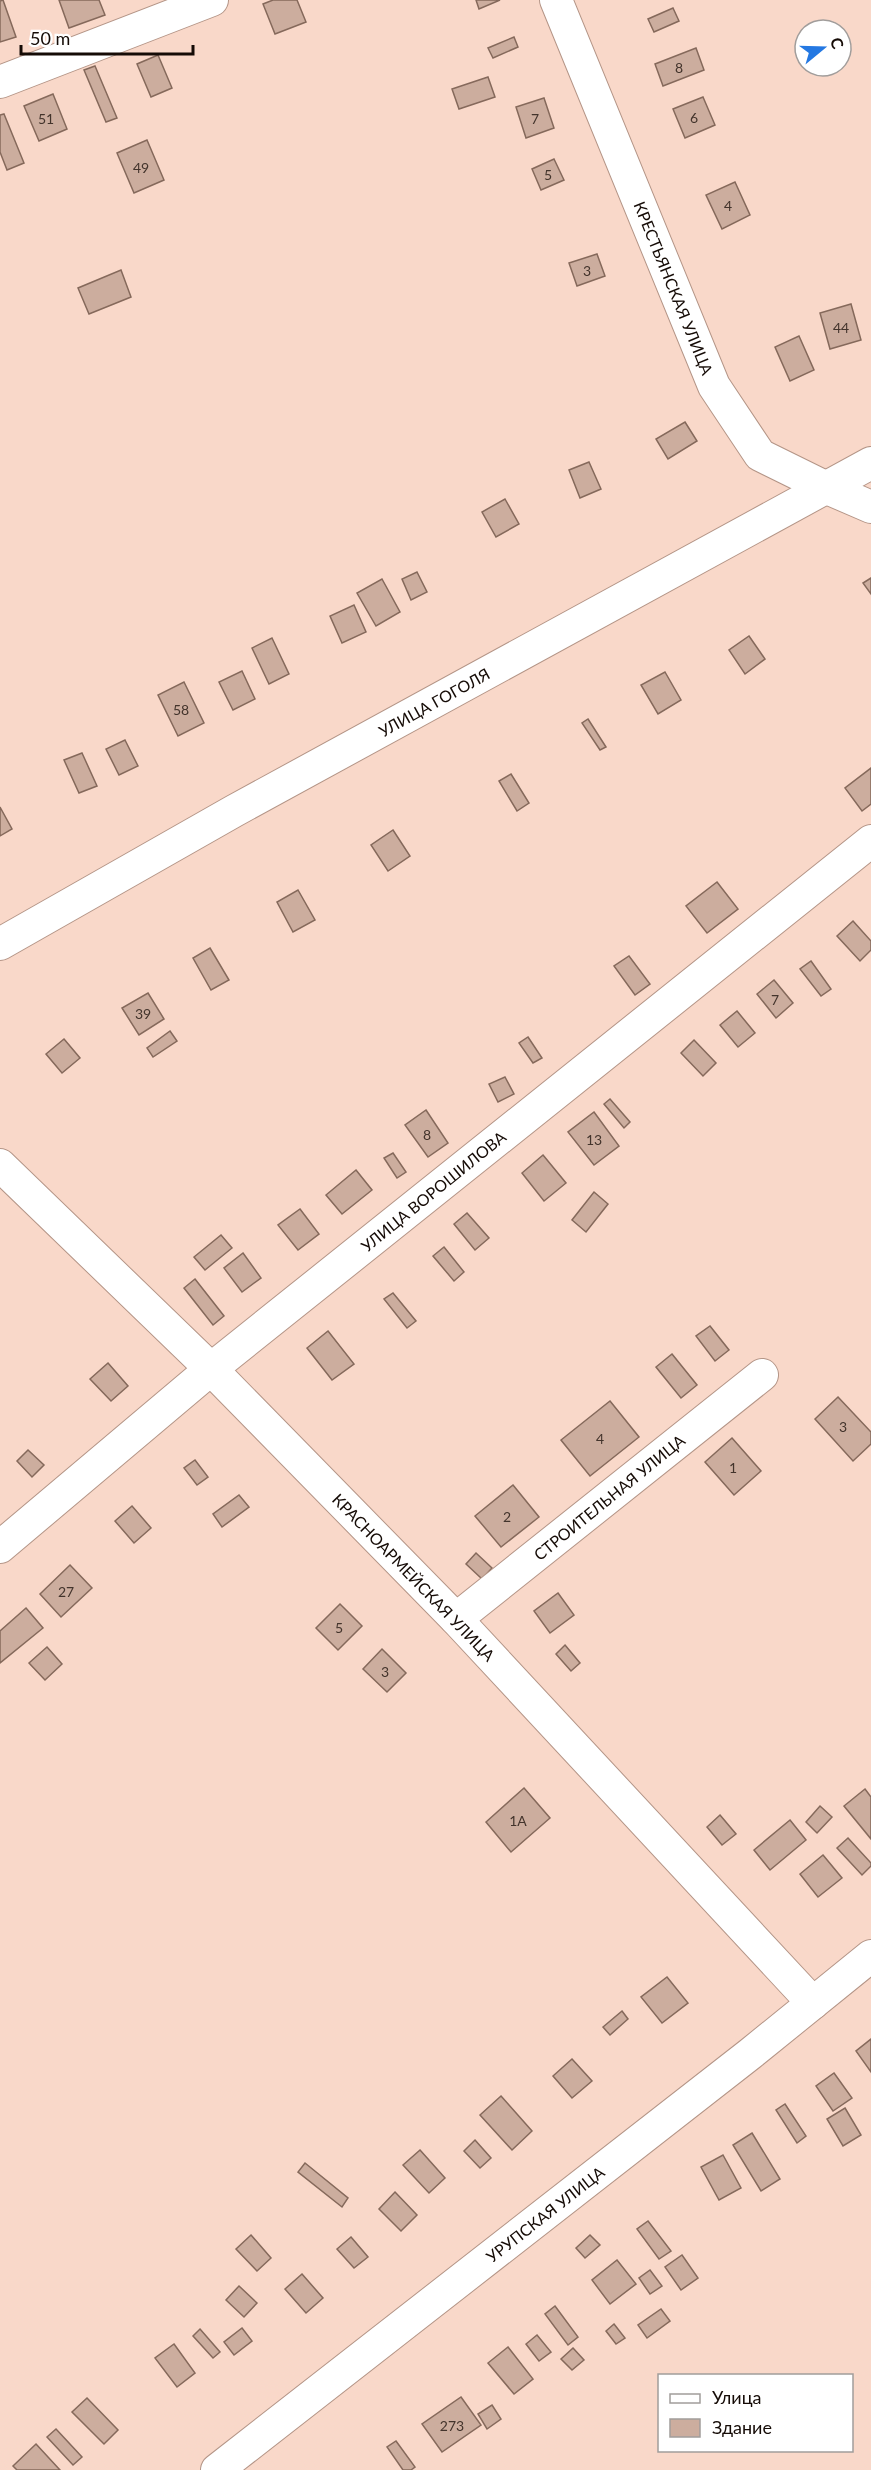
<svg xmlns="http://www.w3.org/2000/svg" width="871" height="2470" font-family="Lato,sans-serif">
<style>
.building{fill:#ccad9e;stroke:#85695b;stroke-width:1.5}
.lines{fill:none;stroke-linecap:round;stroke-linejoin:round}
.minor-casing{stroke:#b49587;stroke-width:34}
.minor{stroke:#fff;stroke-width:32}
.labels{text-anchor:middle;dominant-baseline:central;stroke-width:4.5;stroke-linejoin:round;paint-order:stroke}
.number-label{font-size:14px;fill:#43342c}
.street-label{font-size:16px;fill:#150b06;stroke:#fff}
</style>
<rect width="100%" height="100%" fill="#f9d8c9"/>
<g class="building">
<path d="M3 0 16 37 0 42V1Z"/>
<path d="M59 0H99L105 15 69 28Z"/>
<path d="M273 0H297L306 22 275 34 263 4Z"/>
<path d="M476 0H500L479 9Z"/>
<path d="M673 8 679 21 654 32 648 19Z"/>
<path d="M514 37 518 47 493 58 488 48Z"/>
<path d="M696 48 704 70 663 86 655 64Z"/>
<path d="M158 55 172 88 151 97 137 64Z"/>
<path d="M95 66 117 118 106 122 84 70Z"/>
<path d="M488 77 495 97 459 109 452 89Z"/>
<path d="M53 94 67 129 39 141 24 106Z"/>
<path d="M703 97 715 125 685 138 673 109Z"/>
<path d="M544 98 554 128 526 138 516 107Z"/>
<path d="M4 114 24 163 7 170 0 152V115Z"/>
<path d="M147 140 164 180 134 193 117 153Z"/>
<path d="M554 159 564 180 541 190 532 169Z"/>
<path d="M735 182 750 215 722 229 706 195Z"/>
<path d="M597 254 605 276 577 286 569 263Z"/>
<path d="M121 270 131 297 89 314 78 288Z"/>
<path d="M851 304 861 340 830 349 820 313Z"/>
<path d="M799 336 814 370 790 381 775 347Z"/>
<path d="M685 422 697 441 668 459 656 439Z"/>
<path d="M589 462 601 489 580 498 569 470Z"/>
<path d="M505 499 519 524 496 537 482 512Z"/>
<path d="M417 572 427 592 411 600 402 579Z"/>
<path d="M871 578V594L863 583Z"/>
<path d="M382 579 400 612 376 626 357 593Z"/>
<path d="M354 605 366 632 342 643 330 616Z"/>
<path d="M749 636 765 659 745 674 729 650Z"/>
<path d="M272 638 289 674 269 684 252 648Z"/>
<path d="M242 671 255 699 233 710 219 682Z"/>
<path d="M665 672 681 700 658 714 641 685Z"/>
<path d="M184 682 204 723 178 736 158 695Z"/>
<path d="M588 719 606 747 600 750 582 723Z"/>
<path d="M125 740 138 766 119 775 106 749Z"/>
<path d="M82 753 97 786 79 793 64 760Z"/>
<path d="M871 768V804L862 811 845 788Z"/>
<path d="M511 774 529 803 517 811 499 781Z"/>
<path d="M0 807 12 829 0 836Z"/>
<path d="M393 830 410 856 388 871 371 845Z"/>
<path d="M717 882 738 909 707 933 686 906Z"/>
<path d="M298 890 315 920 293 932 277 902Z"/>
<path d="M853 921 871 941V950L860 961 837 936Z"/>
<path d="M210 948 229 980 211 990 193 958Z"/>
<path d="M629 956 650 984 635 995 614 966Z"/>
<path d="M811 961 831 989 821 996 800 969Z"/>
<path d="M774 980 793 1003 776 1018 757 994Z"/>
<path d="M148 993 164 1019 139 1035 122 1008Z"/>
<path d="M737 1011 755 1033 738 1047 720 1025Z"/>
<path d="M170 1031 177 1041 153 1057 147 1048Z"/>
<path d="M528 1037 542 1058 533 1063 519 1043Z"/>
<path d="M64 1039 80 1058 62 1073 46 1054Z"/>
<path d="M694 1040 716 1063 703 1076 681 1053Z"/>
<path d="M505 1077 514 1094 498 1102 489 1084Z"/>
<path d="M610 1099 630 1122 624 1128 604 1104Z"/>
<path d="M426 1110 448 1143 428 1157 405 1125Z"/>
<path d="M594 1112 619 1146 594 1165 568 1132Z"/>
<path d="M393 1153 406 1172 397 1178 384 1158Z"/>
<path d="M543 1155 566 1183 544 1201 522 1173Z"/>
<path d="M356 1170 372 1190 342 1214 326 1195Z"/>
<path d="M594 1192 608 1204 586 1232 572 1220Z"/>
<path d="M300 1209 319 1234 298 1250 278 1225Z"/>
<path d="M467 1213 489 1238 475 1250 454 1224Z"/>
<path d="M221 1235 232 1248 205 1270 194 1257Z"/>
<path d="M444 1247 464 1272 454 1281 433 1256Z"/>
<path d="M243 1253 261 1278 242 1292 224 1268Z"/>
<path d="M195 1279 224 1316 213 1325 184 1288Z"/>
<path d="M393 1293 416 1321 407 1328 384 1299Z"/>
<path d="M710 1326 729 1350 715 1361 696 1336Z"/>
<path d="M328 1331 354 1364 332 1380 307 1348Z"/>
<path d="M672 1354 697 1385 681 1398 656 1367Z"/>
<path d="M108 1363 128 1386 111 1401 90 1379Z"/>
<path d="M838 1397 871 1432V1444L853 1461 815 1419Z"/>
<path d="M610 1401 639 1437 590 1476 561 1440Z"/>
<path d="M732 1438 761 1471 734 1495 705 1462Z"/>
<path d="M28 1450 44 1465 32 1477 17 1461Z"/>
<path d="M195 1460 208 1477 197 1485 184 1468Z"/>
<path d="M513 1485 539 1517 501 1547 475 1516Z"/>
<path d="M239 1495 249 1507 222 1527 213 1514Z"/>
<path d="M132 1506 151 1528 134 1543 115 1521Z"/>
<path d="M476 1553 492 1568 482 1579 466 1564Z"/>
<path d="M70 1565 92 1588 61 1617 40 1594Z"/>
<path d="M558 1593 574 1615 550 1633 534 1611Z"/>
<path d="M340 1604 362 1626 338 1650 316 1628Z"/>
<path d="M26 1608 43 1628 0 1663V1631Z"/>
<path d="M565 1645 580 1663 571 1671 556 1654Z"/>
<path d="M47 1647 62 1664 45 1680 29 1663Z"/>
<path d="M382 1649 406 1673 387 1692 363 1669Z"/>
<path d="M524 1788 550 1818 511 1852 486 1822Z"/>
<path d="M865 1789 871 1797V1839L844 1806Z"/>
<path d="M820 1806 832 1817 817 1833 806 1822Z"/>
<path d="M720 1815 736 1834 722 1845 707 1827Z"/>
<path d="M790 1820 806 1840 770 1870 754 1850Z"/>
<path d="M848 1838 871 1863V1866L862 1875 837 1848Z"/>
<path d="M823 1855 842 1878 818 1897 800 1874Z"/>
<path d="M667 1977 688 2003 662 2023 641 1997Z"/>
<path d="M622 2011 628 2019 610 2035 603 2027Z"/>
<path d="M871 2039V2072L856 2051Z"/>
<path d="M572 2059 592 2081 572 2098 553 2076Z"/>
<path d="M834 2073 852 2098 833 2111 816 2086Z"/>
<path d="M501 2096 532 2131 512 2150 480 2115Z"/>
<path d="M785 2104 806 2136 797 2143 776 2110Z"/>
<path d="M845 2108 861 2135 843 2146 827 2119Z"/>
<path d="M752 2133 780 2179 761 2191 733 2145Z"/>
<path d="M475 2140 491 2158 480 2168 464 2151Z"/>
<path d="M420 2150 445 2178 429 2193 403 2165Z"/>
<path d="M723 2155 741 2188 719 2200 701 2167Z"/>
<path d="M305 2163 348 2198 342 2207 298 2172Z"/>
<path d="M395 2192 417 2215 401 2231 379 2209Z"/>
<path d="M648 2221 671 2251 659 2259 637 2229Z"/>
<path d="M251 2235 271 2258 257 2271 236 2249Z"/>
<path d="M590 2235 600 2245 585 2258 576 2248Z"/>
<path d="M351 2237 368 2257 354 2268 337 2249Z"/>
<path d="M682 2255 698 2278 681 2290 665 2267Z"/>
<path d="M617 2260 636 2284 610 2304 592 2280Z"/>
<path d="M650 2270 662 2286 650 2294 639 2278Z"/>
<path d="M302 2274 323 2298 306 2313 285 2289Z"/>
<path d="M239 2286 257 2303 244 2317 226 2300Z"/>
<path d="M555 2306 578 2337 568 2345 545 2314Z"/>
<path d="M661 2309 670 2321 647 2338 638 2325Z"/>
<path d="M614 2324 625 2338 616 2344 606 2331Z"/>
<path d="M242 2328 252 2341 234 2355 224 2342Z"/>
<path d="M200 2329 220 2352 213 2358 193 2336Z"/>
<path d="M537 2335 551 2352 539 2361 526 2344Z"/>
<path d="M174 2344 195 2373 177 2387 155 2358Z"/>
<path d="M508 2347 533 2379 514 2394 488 2363Z"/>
<path d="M573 2348 584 2360 572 2370 561 2359Z"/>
<path d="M461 2397 481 2425 442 2452 422 2424Z"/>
<path d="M87 2398 118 2430 104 2444 72 2412Z"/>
<path d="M492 2405 501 2419 487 2429 478 2414Z"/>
<path d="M56 2429 82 2457 73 2465 47 2437Z"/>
<path d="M396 2441 415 2467 411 2470H403L387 2447Z"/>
<path d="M36 2444 60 2470H17L13 2466Z"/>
</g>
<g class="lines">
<g class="minor-casing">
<g id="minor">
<path d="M556 0 714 386 760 455 827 488 871 507"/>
<path d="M0 82 212 0"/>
<path d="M0 944 234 811 871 463"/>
<path d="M0 1165 211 1369 456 1619 813 2003"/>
<path d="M0 1547 211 1369 871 841"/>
<path d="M456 1619 762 1375"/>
<path d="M217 2470 750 2054 871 1956"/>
</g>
</g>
<use href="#minor" class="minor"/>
</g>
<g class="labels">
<g class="number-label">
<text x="679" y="67">8</text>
<text x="694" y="117">6</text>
<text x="46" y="118">51</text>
<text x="535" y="118">7</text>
<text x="141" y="167">49</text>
<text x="548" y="174">5</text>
<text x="728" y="205">4</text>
<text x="587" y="270">3</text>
<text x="841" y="327">44</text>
<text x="181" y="709">58</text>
<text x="775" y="999">7</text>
<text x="143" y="1013">39</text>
<text x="427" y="1134">8</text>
<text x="594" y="1139">13</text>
<text x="843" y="1426">3</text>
<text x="600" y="1438">4</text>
<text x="733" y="1467">1</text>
<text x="507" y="1516">2</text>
<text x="66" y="1591">27</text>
<text x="339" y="1627">5</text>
<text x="385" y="1671">3</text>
<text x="518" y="1820">1А</text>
<text x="452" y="2425">273</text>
</g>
<g class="street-label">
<text transform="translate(674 288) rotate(68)">КРЕСТЬЯНСКАЯ УЛИЦА</text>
<text transform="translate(434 702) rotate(-29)">УЛИЦА ГОГОЛЯ</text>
<text transform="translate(433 1191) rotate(-39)">УЛИЦА ВОРОШИЛОВА</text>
<text transform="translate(609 1497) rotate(-39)">СТРОИТЕЛЬНАЯ УЛИЦА</text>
<text transform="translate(414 1577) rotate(46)">КРАСНОАРМЕЙСКАЯ УЛИЦА</text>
<text transform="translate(545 2214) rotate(-38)">УРУПСКАЯ УЛИЦА</text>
</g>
</g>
<rect x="658" y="2374" width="195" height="78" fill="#ffffff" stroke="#a19d9b" stroke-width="1.5"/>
<rect x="670" y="2394" width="30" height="9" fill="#ffffff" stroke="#a19d9b" stroke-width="1.5"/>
<text x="712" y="2404" font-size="18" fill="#150b06">Улица</text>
<rect x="670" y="2419" width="30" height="18" fill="#ccad9e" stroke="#a19d9b" stroke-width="1.5"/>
<text x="712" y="2434" font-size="18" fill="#150b06">Здание</text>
<g transform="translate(823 48) rotate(71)"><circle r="28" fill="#ffffff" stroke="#a19d9b" stroke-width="1.5"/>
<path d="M0-4.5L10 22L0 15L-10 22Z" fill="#2478e2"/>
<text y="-9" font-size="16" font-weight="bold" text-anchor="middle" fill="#150b06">С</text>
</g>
<path d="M21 45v9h172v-9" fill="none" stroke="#150b06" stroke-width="3"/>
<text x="30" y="45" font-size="18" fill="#150b06" stroke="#ffffff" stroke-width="4.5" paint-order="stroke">50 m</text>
</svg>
